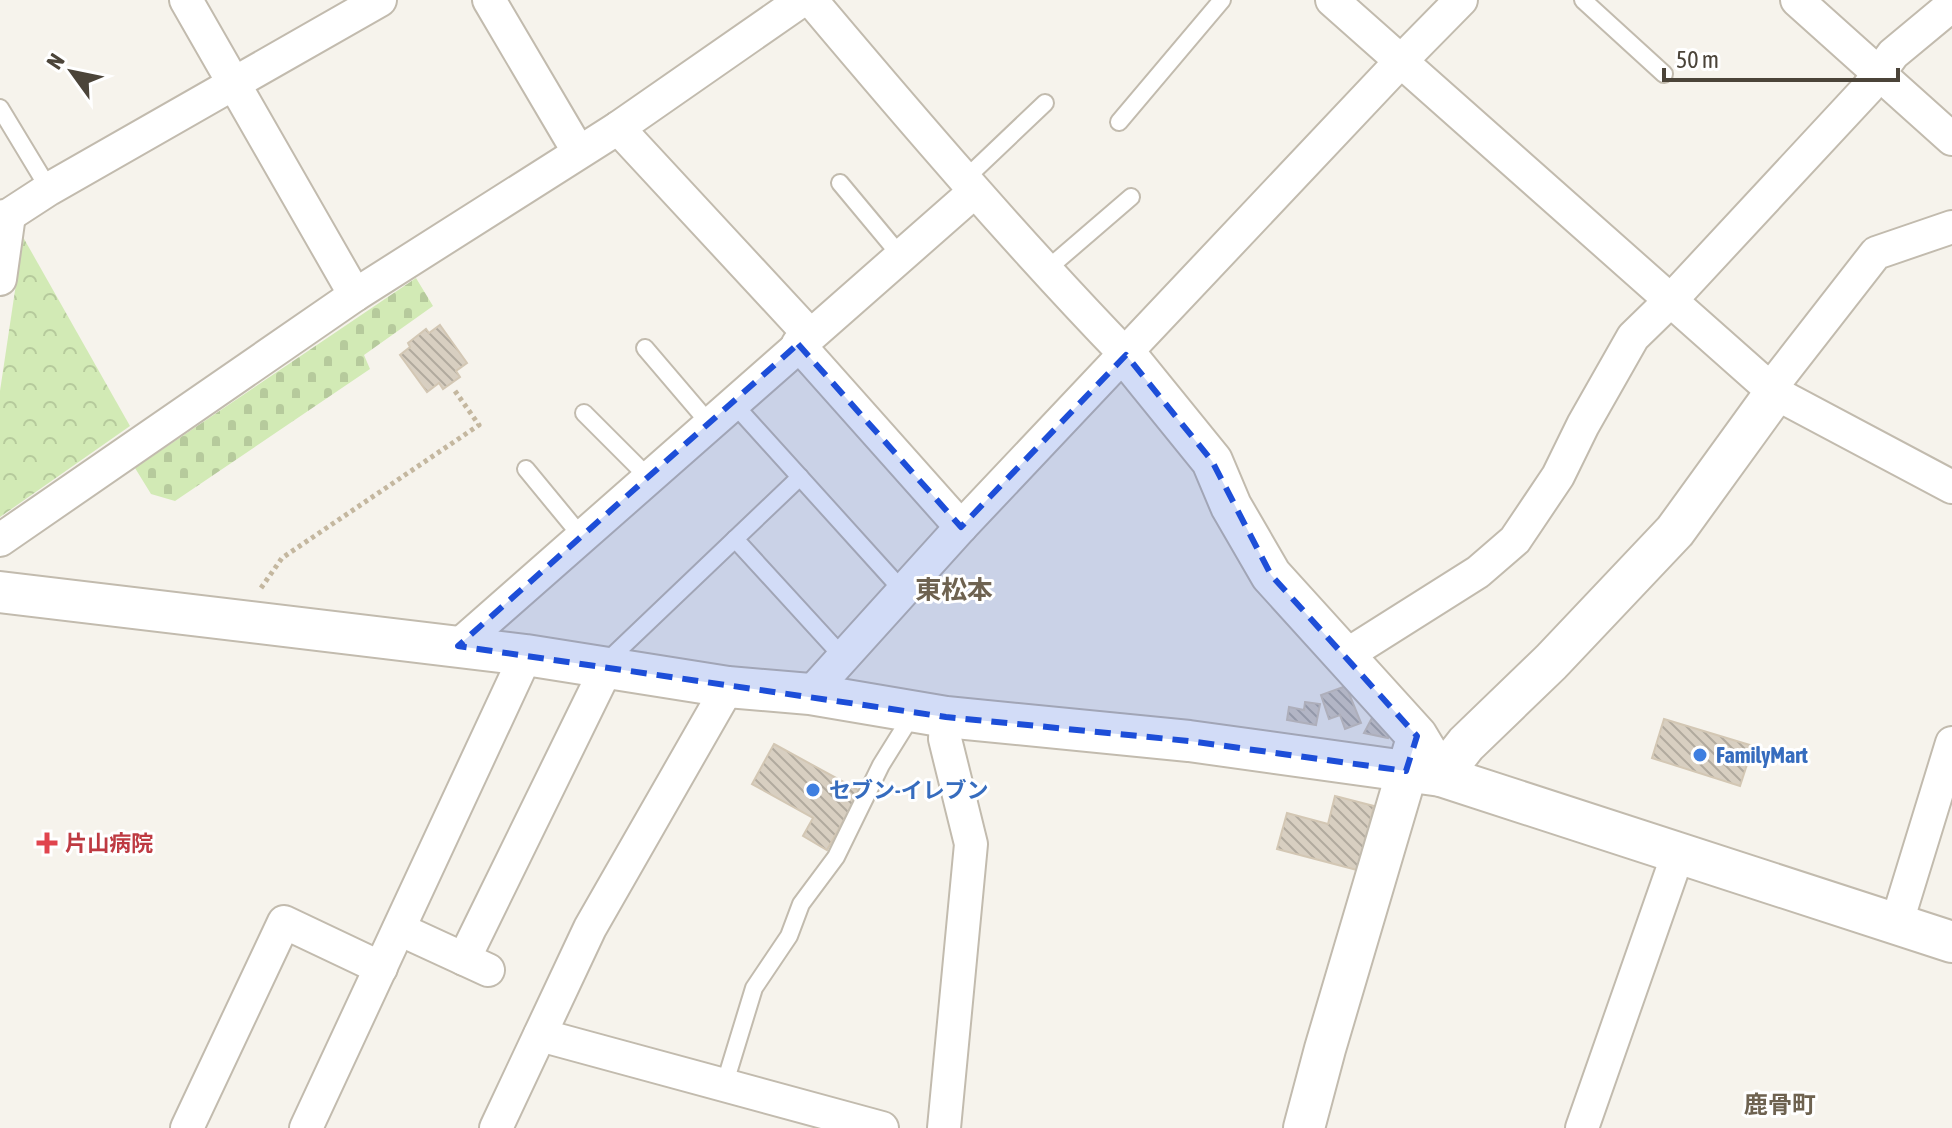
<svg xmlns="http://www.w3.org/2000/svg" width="1952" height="1128" font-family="'Asap Condensed','Noto Sans JP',sans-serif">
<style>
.cemetery{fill:url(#cemetery-stones)}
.park{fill:url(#park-crowns)}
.building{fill:url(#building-back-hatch);stroke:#d3c7b4;stroke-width:2}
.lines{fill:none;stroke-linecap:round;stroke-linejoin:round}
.service-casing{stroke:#c2bbae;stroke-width:20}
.minor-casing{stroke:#c2bbae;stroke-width:36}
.tertiary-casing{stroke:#c2bbae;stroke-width:44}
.path{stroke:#c4b79f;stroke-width:5;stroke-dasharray:4 4;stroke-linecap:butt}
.service{stroke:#fff;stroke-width:16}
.minor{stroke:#fff;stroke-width:32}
.tertiary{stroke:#fff;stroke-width:40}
.marked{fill:#1d4ed8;fill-opacity:0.2;stroke:#1d4ed8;stroke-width:6;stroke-dasharray:16 10;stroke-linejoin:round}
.shop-dot{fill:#3f7fe0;stroke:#fff;stroke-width:3}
.health-dot{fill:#e0444e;stroke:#fff;stroke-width:3}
.labels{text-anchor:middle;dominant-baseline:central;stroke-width:6;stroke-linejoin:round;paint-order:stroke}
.shop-label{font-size:22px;font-weight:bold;fill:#366cbe;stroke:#fff;text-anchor:start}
.health-label{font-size:22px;font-weight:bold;fill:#be3a42;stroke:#fff;text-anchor:start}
.neighbourhood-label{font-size:24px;font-weight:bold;fill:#6e6250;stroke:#fff}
.quarter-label{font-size:26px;font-weight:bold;fill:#6e6250;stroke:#fff}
</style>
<defs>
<pattern id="cemetery-stones" width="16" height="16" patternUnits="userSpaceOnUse" patternTransform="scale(2)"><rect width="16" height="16" fill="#d2eab5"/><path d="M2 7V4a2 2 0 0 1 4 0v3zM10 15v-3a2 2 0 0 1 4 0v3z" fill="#b6ca9c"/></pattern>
<pattern id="park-crowns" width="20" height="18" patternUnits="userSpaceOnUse" patternTransform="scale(2)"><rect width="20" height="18" fill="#d2eab5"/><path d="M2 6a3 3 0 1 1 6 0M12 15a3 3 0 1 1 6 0" fill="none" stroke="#b6ca9c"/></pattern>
<pattern id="building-back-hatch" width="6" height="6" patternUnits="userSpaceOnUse" patternTransform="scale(2)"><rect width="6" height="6" fill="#d8cfc1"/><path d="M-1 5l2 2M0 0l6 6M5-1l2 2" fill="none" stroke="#b1aa9e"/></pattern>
</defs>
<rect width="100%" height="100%" fill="#f6f3ec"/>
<path class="cemetery" d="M416 278 433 306 364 355 370 369 175 501 151 494 135 468Z"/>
<path class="park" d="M23 237 130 426 0 517V391Z"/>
<g class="building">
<path d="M440 325 467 363 456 371 460 377 443 389 439 383 427 392 400 355 410 347 408 343 426 329 429 333Z"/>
<path d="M1346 686 1361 723 1345 729 1340 715 1329 719 1321 695Z"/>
<path d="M1305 702 1320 704 1316 725 1287 720 1289 707 1304 710Z"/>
<path d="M1373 716 1390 733 1388 738 1364 733Z"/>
<path d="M1664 719 1753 746 1740 786 1652 758Z"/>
<path d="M774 744 860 791 827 850 803 836 813 818 752 784Z"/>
<path d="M1335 796 1374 806 1357 870 1277 849 1287 813 1328 824Z"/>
</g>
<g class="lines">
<g class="service-casing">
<g id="service">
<path d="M1583 0 1664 74"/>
<path d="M0 108 49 189"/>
<path d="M1119 122 1222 0"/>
<path d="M964 180 1045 103"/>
<path d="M840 183 900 255"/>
<path d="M1045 271 1131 197"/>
<path d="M645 348 709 423"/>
<path d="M732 402 903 591"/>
<path d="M584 413 648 477"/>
<path d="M526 469 582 537"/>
<path d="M735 539 843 657"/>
<path d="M605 663 800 477"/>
<path d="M724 1086 754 988 789 936 801 904 836 857 881 765 914 712"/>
</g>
</g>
<g class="minor-casing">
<g id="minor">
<path d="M186 0 355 295"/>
<path d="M489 0 578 151"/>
<path d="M811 0C913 121 1016 241 1126 355"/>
<path d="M1332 0 1775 393 1952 487"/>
<path d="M1797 0 1952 139"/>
<path d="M618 128 809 334"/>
<path d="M0 217 9 215 49 189 380 0"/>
<path d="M0 279 9 215"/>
<path d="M798 344 961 527"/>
<path d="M1770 389 1876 253 1952 227"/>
<path d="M0 540 355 295 618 128 802 0"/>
<path d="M458 646 974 192"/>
<path d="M1345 656 1478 572 1515 540 1558 476 1583 425 1633 337 1671 300 1868 88 1893 54 1952 5"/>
<path d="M810 694 961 527 1401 61 1461 0"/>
<path d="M1897 922 1952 743"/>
<path d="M399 929 488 970"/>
<path d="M464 959 607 667"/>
<path d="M540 1035 882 1128"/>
<path d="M187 1128 284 922 381 968"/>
<path d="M306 1128 526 655"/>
<path d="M496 1128 590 928 728 687"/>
<path d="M944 1128 971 844 945 739 946 717"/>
<path d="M1582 1128 1679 851"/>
</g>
</g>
<g class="tertiary-casing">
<g id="tertiary">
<path d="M1126 355 1212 461 1231 506 1271 575 1417 736 1441 776 1466 744 1551 662 1675 531 1775 393"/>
<path d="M0 592 526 655 728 687 810 694 946 717 1189 741 1441 776 1952 942"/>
<path d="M1304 1128 1325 1049 1414 748"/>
</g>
</g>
<path class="path" d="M261 588 282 558 479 425 455 391"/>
<use href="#service" class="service"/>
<use href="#minor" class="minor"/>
<use href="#tertiary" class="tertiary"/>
</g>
<path class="marked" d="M798 344 961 527 1126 355 1212 461 1271 575 1417 736 1406 771 1189 741 946 717 458 646Z"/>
<g class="shop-dot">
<circle cx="1700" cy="755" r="8"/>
<circle cx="813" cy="790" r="8"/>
</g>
<path class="health-dot" d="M43 831h8v8h8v8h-8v8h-8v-8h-8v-8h8z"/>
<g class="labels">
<g class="shop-label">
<text x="1716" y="755">FamilyMart</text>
<text x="829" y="790">セブン-イレブン</text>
</g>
<g class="health-label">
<text x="65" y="843">片山病院</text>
</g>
<g class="neighbourhood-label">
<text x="1780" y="1104">鹿骨町</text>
</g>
<g class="quarter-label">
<text x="954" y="590">東松本</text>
</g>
</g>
<g transform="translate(72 72) rotate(303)" stroke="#ffffff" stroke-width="6" paint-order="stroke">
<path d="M0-6L14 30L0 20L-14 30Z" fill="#4b4439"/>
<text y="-12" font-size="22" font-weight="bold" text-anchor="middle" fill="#4b4439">N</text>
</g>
<path d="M1664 68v12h234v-12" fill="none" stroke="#4b4439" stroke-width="4"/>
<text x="1676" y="68" font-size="24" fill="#4b4439" stroke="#ffffff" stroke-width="6" paint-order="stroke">50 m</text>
</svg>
